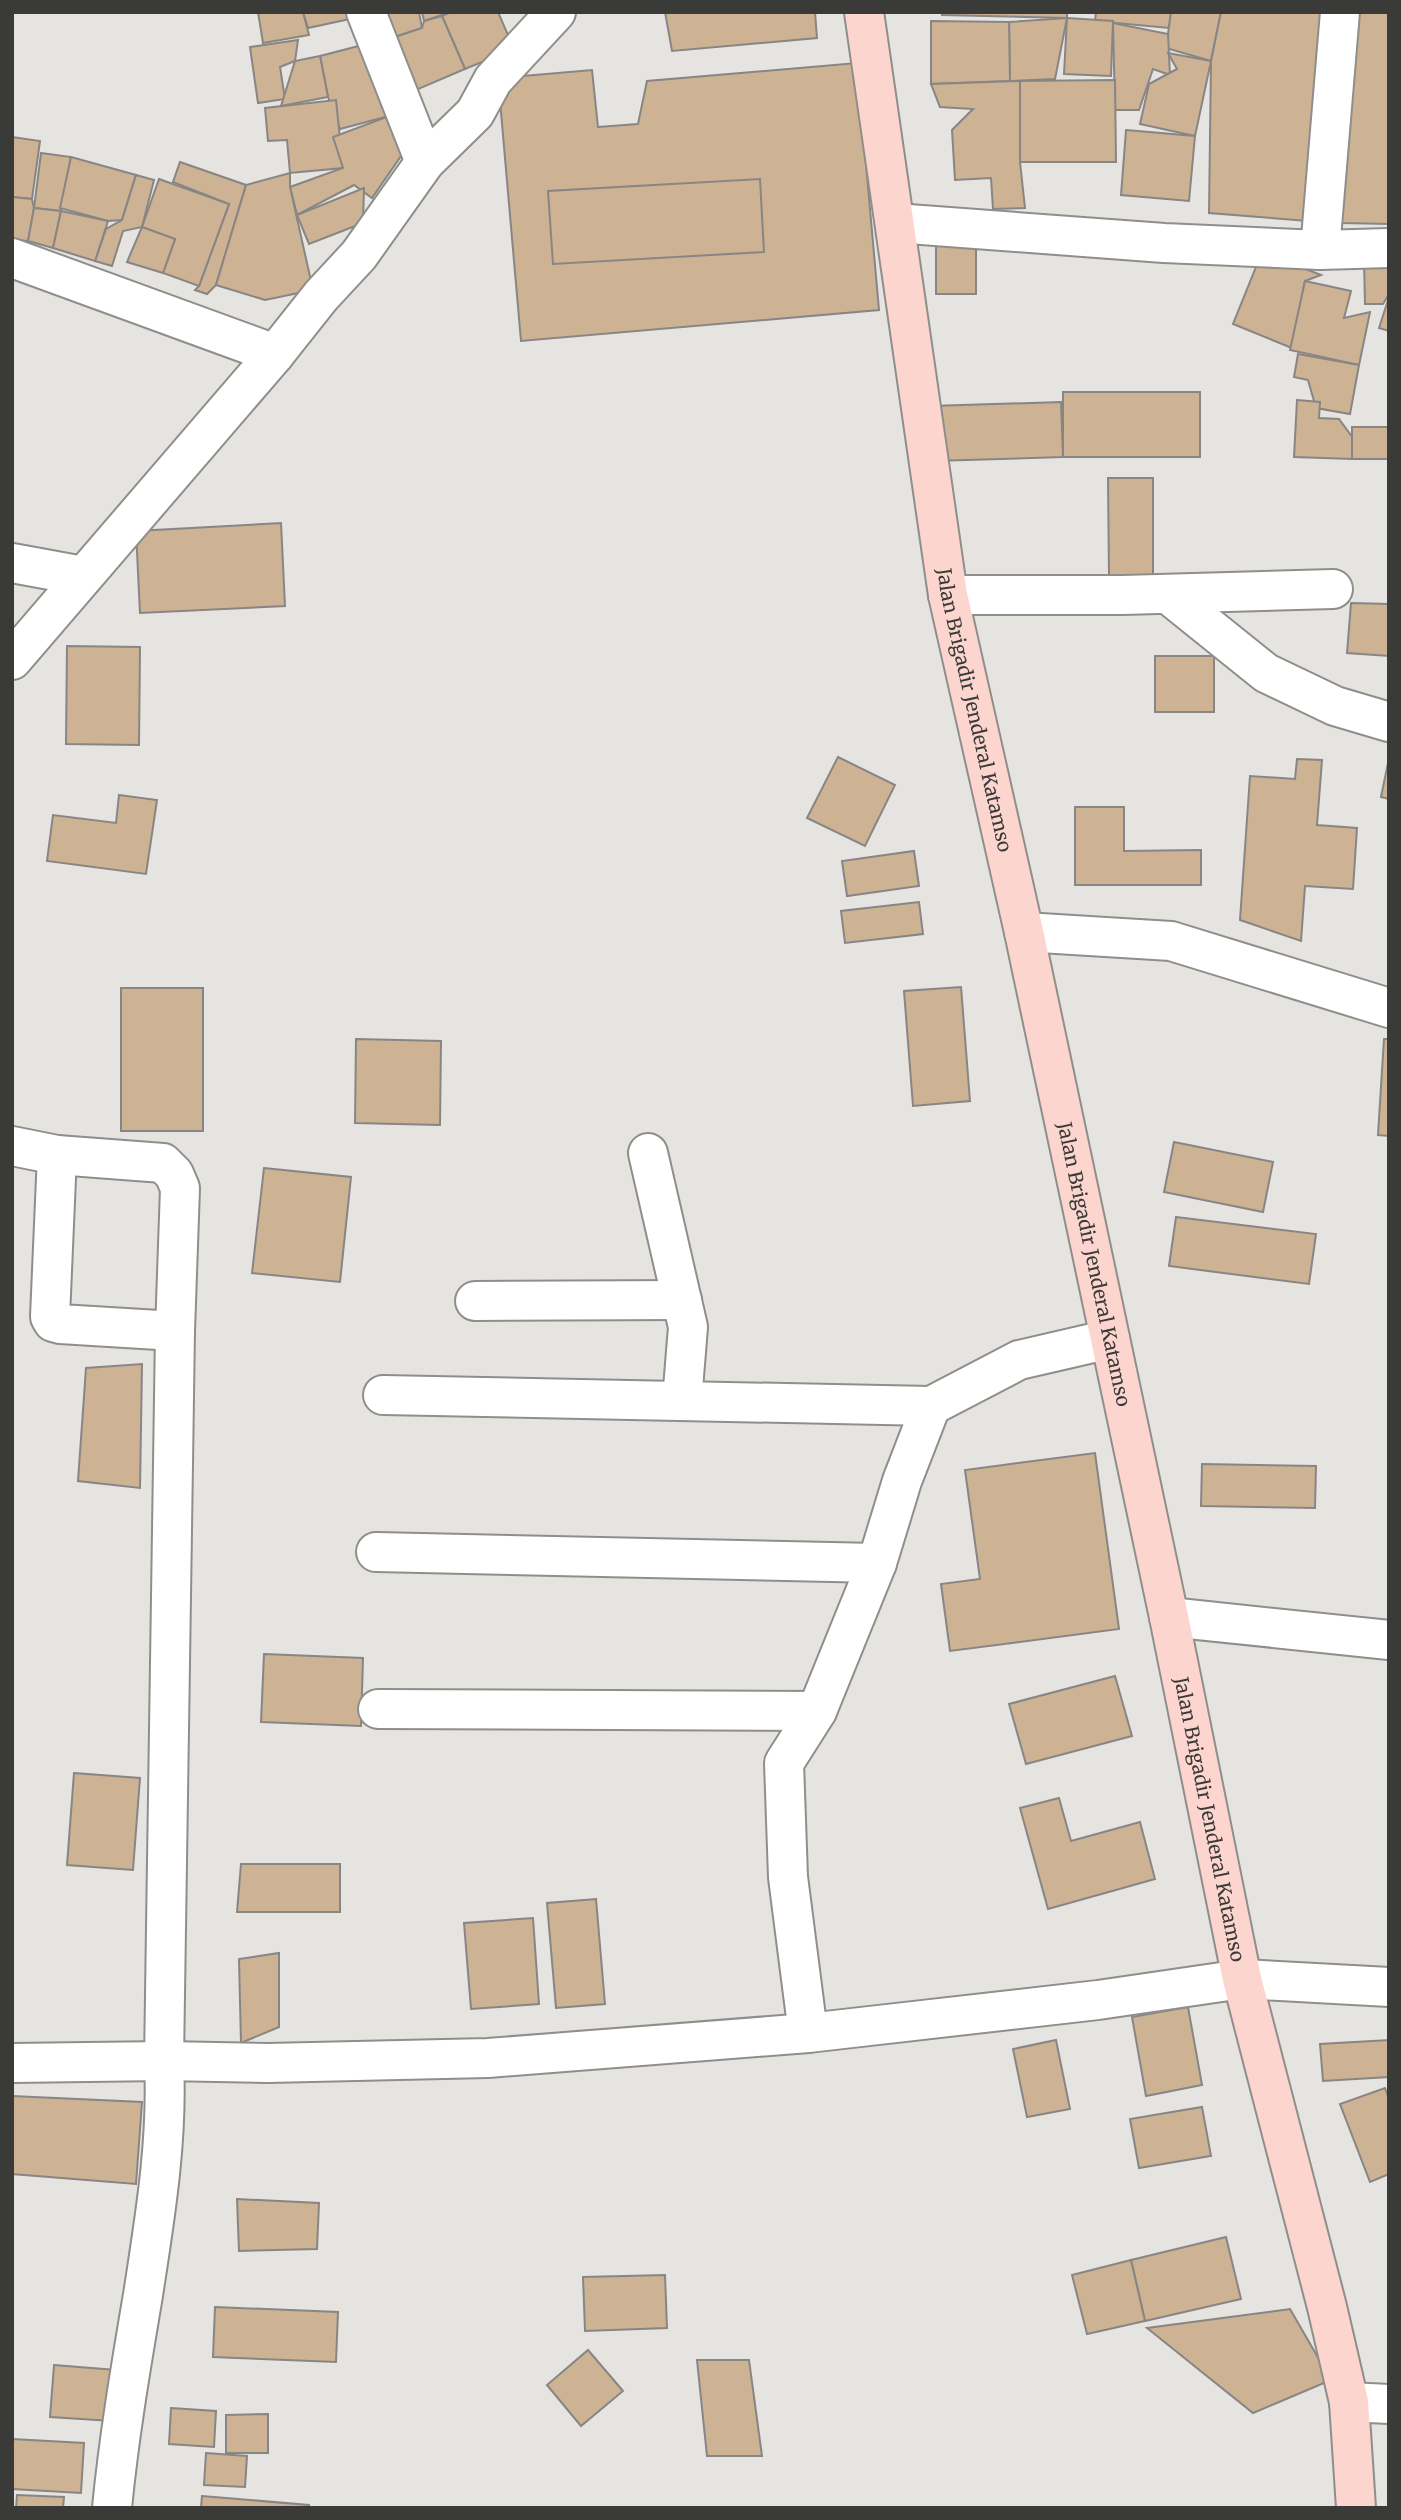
<svg xmlns="http://www.w3.org/2000/svg" width="1401" height="2520" font-family="Merriweather,serif">
<style>
.building{fill:#cdb294;stroke:#888684;stroke-width:2}
.lines{fill:none;stroke-linecap:round;stroke-linejoin:round}
.street-casing{stroke:#8f8e8b;stroke-width:42}
.secondary-casing{stroke:#8f8e8b;stroke-width:42}
.street{stroke:#fff;stroke-width:38}
.secondary{stroke:#fdd5cf;stroke-width:38}
.labels{text-anchor:middle;dominant-baseline:central;stroke-width:6;stroke-linejoin:round;paint-order:stroke}
.street-label{font-size:19px;fill:#3a3a38;stroke:#f2f2ee}
</style>
<rect width="100%" height="100%" fill="#e5e4e1"/>
<g class="building">
<path d="M258 12H303L309 35 263 43Z"/>
<path d="M303 12H349L350 19 308 28Z"/>
<path d="M385 12H419L422 28 392 38Z"/>
<path d="M422 12H451L424 21Z"/>
<path d="M451 12H498L514 49 465 69 442 16Z"/>
<path d="M665 12H815L817 38 672 51Z"/>
<path d="M942 12H1067V18L942 15Z"/>
<path d="M1096 12H1171L1169 28 1095 21Z"/>
<path d="M1171 12H1221L1211 61 1166 48Z"/>
<path d="M1221 12H1338L1320 222 1209 213 1211 61Z"/>
<path d="M1346 12H1389V224L1341 223Z"/>
<path d="M442 16 465 69 409 93 392 38 422 28 424 21Z"/>
<path d="M1067 18 1055 79 1010 81 1009 22Z"/>
<path d="M1067 18 1113 21 1111 76 1064 74Z"/>
<path d="M931 21 1009 22 1010 81 931 84Z"/>
<path d="M1113 23 1168 34 1170 75 1153 69 1139 110H1115Z"/>
<path d="M298 40 295 61 280 67 285 99 258 103 250 47Z"/>
<path d="M370 43 389 116 340 129 328 97 320 56Z"/>
<path d="M1168 53 1211 61 1195 136 1140 124 1149 84 1177 69Z"/>
<path d="M320 56 328 97 281 106 295 61Z"/>
<path d="M857 63 879 310 521 341 498 78 592 70 598 127 638 124 647 81Z"/>
<path d="M1115 80 1116 162H1020V81Z"/>
<path d="M1020 81V162L1025 208 993 209 991 178 955 180 952 130 973 109 940 107 931 84Z"/>
<path d="M336 100 343 168 290 173 287 140 268 141 265 108Z"/>
<path d="M389 116 403 153 372 198 354 185 297 215 290 187 343 168 333 137Z"/>
<path d="M1126 130 1195 136 1189 201 1121 195Z"/>
<path d="M12 137 40 141 32 199 12 197Z"/>
<path d="M41 153 71 157 61 211 34 208Z"/>
<path d="M71 157 136 175 122 220 108 221 60 208Z"/>
<path d="M180 162 246 185 216 285 207 294 195 290 199 286 229 204 173 182Z"/>
<path d="M290 173V187L313 290 265 300 216 285 246 185Z"/>
<path d="M136 175 154 180 142 227 123 231 112 266 95 261 106 229 122 220Z"/>
<path d="M159 179 229 204 199 286 163 273 175 239 142 227Z"/>
<path d="M760 179 764 252 553 264 548 191Z"/>
<path d="M364 188 363 223 309 244 297 215Z"/>
<path d="M12 197 32 199 34 208 28 241 12 240Z"/>
<path d="M34 208 61 211 53 248 28 241Z"/>
<path d="M61 211 108 221 95 261 53 248Z"/>
<path d="M142 227 175 239 163 273 127 262Z"/>
<rect x="936" y="233" width="40" height="61"/>
<path d="M1262 252 1321 275 1305 281 1292 348 1233 324Z"/>
<path d="M1389 259V294L1383 304H1365L1364 260Z"/>
<path d="M1305 281 1351 291 1344 318 1370 312 1359 365 1290 350Z"/>
<path d="M1389 297V331L1379 328Z"/>
<path d="M1298 354 1359 365 1350 414 1316 408 1308 380 1294 377Z"/>
<rect x="1063" y="392" width="137" height="65"/>
<path d="M1297 400 1320 402 1319 418 1339 419 1353 438 1352 459 1294 457Z"/>
<path d="M1061 402 1063 457 933 461 931 406Z"/>
<rect x="1352" y="427" width="37" height="32"/>
<path d="M1108 478H1153V576H1109Z"/>
<path d="M281 523 285 606 140 613 136 531Z"/>
<path d="M1351 603 1389 604V656L1347 653Z"/>
<path d="M67 646 140 647 139 745 66 744Z"/>
<rect x="1155" y="656" width="59" height="56"/>
<path d="M838 757 895 785 865 846 807 818Z"/>
<path d="M1389 758V799L1381 797Z"/>
<path d="M1297 759 1322 760 1317 825 1357 828 1353 889 1305 886 1301 941 1240 920 1250 776 1295 779Z"/>
<path d="M119 795 157 800 146 874 47 861 53 815 116 823Z"/>
<path d="M1075 807H1124V851L1201 850V885H1075Z"/>
<path d="M914 851 919 886 847 896 842 861Z"/>
<path d="M919 902 923 934 845 943 841 911Z"/>
<path d="M961 987 970 1101 913 1106 904 991Z"/>
<rect x="121" y="988" width="82" height="143"/>
<path d="M356 1039 441 1041 440 1125 355 1123Z"/>
<path d="M1384 1039H1389V1136L1378 1135Z"/>
<path d="M1174 1142 1273 1162 1263 1212 1164 1192Z"/>
<path d="M264 1168 351 1177 340 1282 252 1273Z"/>
<path d="M1176 1217 1316 1234 1309 1284 1169 1266Z"/>
<path d="M142 1364 140 1488 78 1481 86 1368Z"/>
<path d="M1095 1453 1119 1629 950 1651 941 1584 980 1579 965 1470Z"/>
<path d="M1202 1464 1316 1466 1315 1508 1201 1506Z"/>
<path d="M264 1654 363 1658 361 1726 261 1722Z"/>
<path d="M1115 1676 1132 1736 1026 1764 1009 1704Z"/>
<path d="M74 1773 140 1778 133 1870 67 1865Z"/>
<path d="M1059 1798 1071 1841 1140 1822 1155 1879 1048 1909 1020 1808Z"/>
<path d="M241 1864H340V1912H237Z"/>
<path d="M596 1899 605 2004 556 2008 547 1903Z"/>
<path d="M533 1918 539 2004 471 2009 464 1923Z"/>
<path d="M279 1953V2027L241 2043 239 1959Z"/>
<path d="M1188 2007 1202 2085 1146 2096 1132 2017Z"/>
<path d="M1056 2040 1070 2109 1027 2117 1013 2049Z"/>
<path d="M1389 2040V2077L1323 2081 1320 2044Z"/>
<path d="M1385 2088 1389 2099V2174L1370 2182 1340 2104Z"/>
<path d="M12 2096 142 2102 136 2184 12 2174Z"/>
<path d="M1202 2107 1211 2156 1139 2168 1130 2119Z"/>
<path d="M237 2199 319 2203 317 2249 239 2251Z"/>
<path d="M1226 2237 1241 2299 1145 2321 1131 2260Z"/>
<path d="M1131 2260 1145 2321 1087 2334 1072 2275Z"/>
<path d="M665 2275 667 2328 585 2331 583 2277Z"/>
<path d="M215 2307 338 2312 336 2362 213 2357Z"/>
<path d="M1290 2309 1331 2380 1253 2413 1147 2328Z"/>
<path d="M588 2350 623 2391 581 2426 547 2385Z"/>
<path d="M697 2360H749L762 2456H707Z"/>
<path d="M54 2365 116 2370 112 2421 50 2417Z"/>
<path d="M171 2408 216 2411 214 2447 169 2444Z"/>
<path d="M268 2414V2453H226V2415Z"/>
<path d="M12 2439 84 2443 81 2493 12 2489Z"/>
<path d="M206 2453 247 2456 245 2487 204 2485Z"/>
<path d="M17 2495 64 2497 63 2508H16Z"/>
<path d="M202 2496 309 2505V2508H201Z"/>
</g>
<g class="lines">
<g class="street-casing">
<g id="street">
<path d="M366 12 425 162"/>
<path d="M895 223 1164 243 1320 250 1389 248"/>
<path d="M1320 250 1340 12"/>
<path d="M12 258 275 354"/>
<path d="M12 563 83 576"/>
<path d="M948 595H1123L1333 589"/>
<path d="M1169 595 1266 673 1335 706 1389 722"/>
<path d="M12 660 275 354 321 296 359 255 425 162 475 113 493 80 556 12"/>
<path d="M1024 932 1171 941 1389 1008"/>
<path d="M12 1146 57 1155 163 1163 174 1174 180 1188 175 1331 164 2061C168 2140 155 2217 143 2295 131 2366 119 2436 112 2508"/>
<path d="M648 1153 688 1327 682 1401"/>
<path d="M57 1155 50 1317 53 1322 60 1324 175 1331"/>
<path d="M475 1301 682 1300"/>
<path d="M383 1395 931 1406"/>
<path d="M376 1552 877 1563"/>
<path d="M1169 1617 1389 1640"/>
<path d="M378 1709 817 1711"/>
<path d="M808 2033 788 1877 784 1763 817 1711 877 1563 902 1481 931 1406 1019 1360 1110 1339"/>
<path d="M12 2063 164 2061 268 2063 488 2058 808 2033 1098 2000 1242 1979 1389 1987"/>
<path d="M1349 2402 1389 2404"/>
</g>
</g>
<g class="secondary-casing">
<g id="secondary">
<path id="s1" d="M864 12 948 595 1024 932 1169 1617 1242 1979 1327 2307 1349 2402 1356 2508"/>
</g>
</g>
<use href="#street" class="street"/>
<use href="#secondary" class="secondary"/>
</g>
<g class="labels">
<g class="street-label">
<text stroke="none"><textPath href="#s1" startOffset="707">Jalan Brigadir Jenderal Katamso</textPath></text>
<text stroke="none"><textPath href="#s1" startOffset="1274">Jalan Brigadir Jenderal Katamso</textPath></text>
<text stroke="none"><textPath href="#s1" startOffset="1841">Jalan Brigadir Jenderal Katamso</textPath></text>
</g>
</g>
<rect width="1401" height="2520" fill="none" stroke="#3a3a38" stroke-width="28"/>
</svg>
